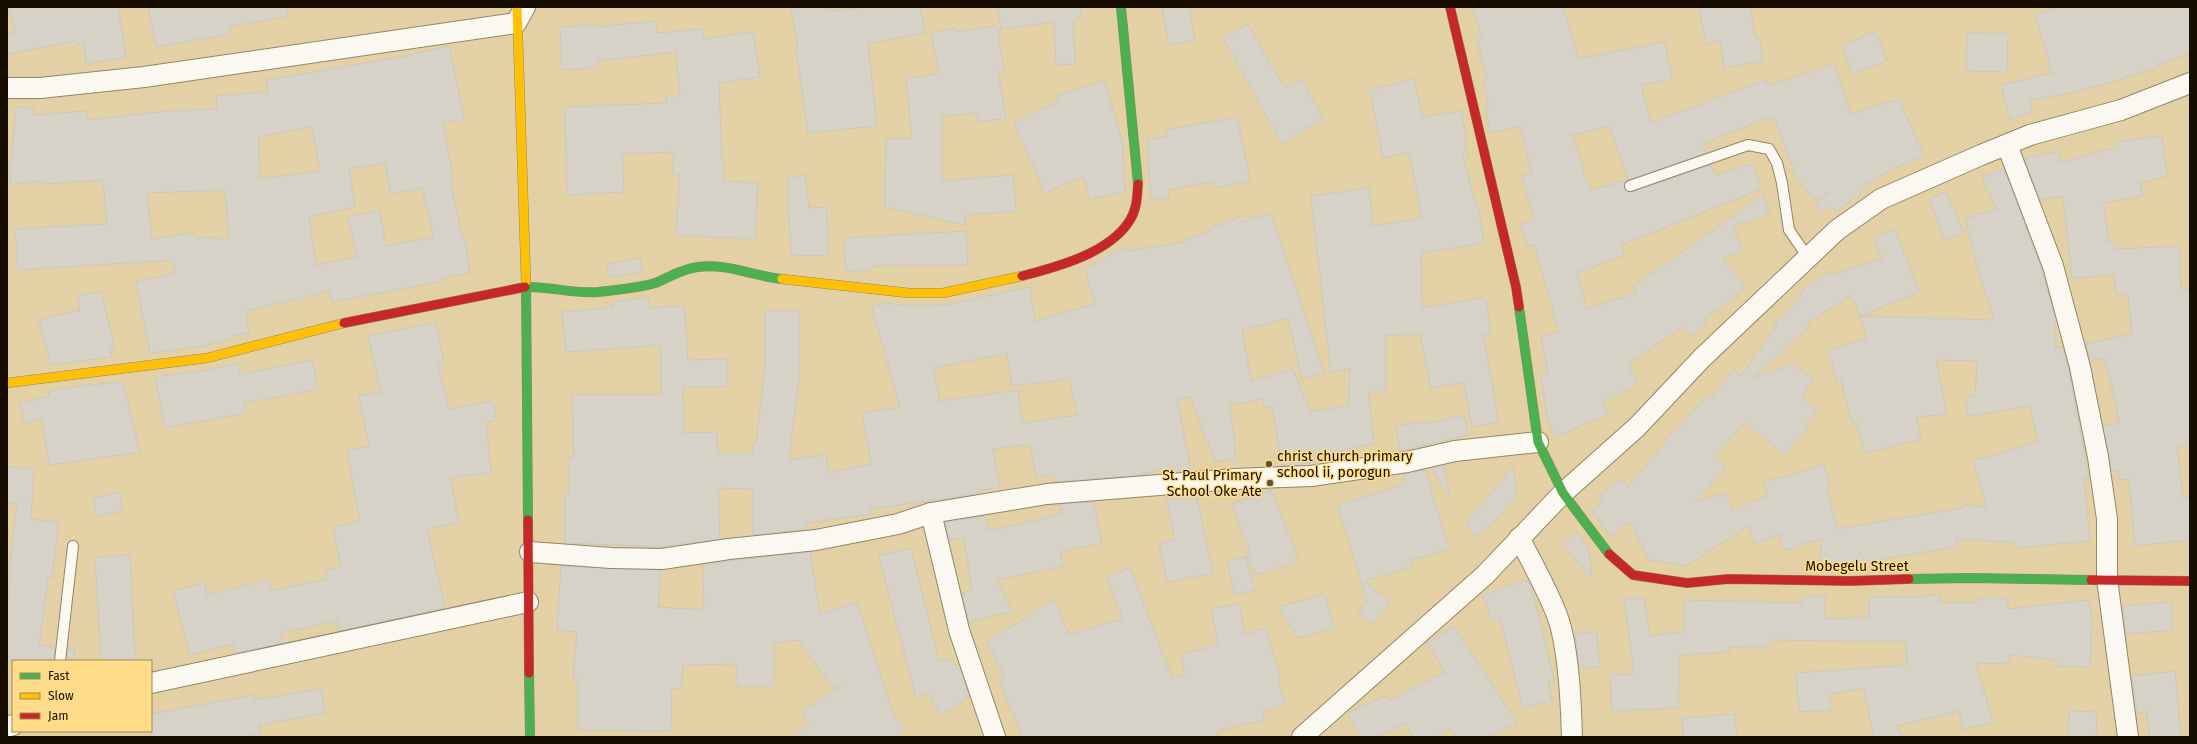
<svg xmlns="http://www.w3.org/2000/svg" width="2197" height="744" font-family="'Fira Sans',sans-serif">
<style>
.building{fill:#d7d2c7;stroke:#cbc8c2;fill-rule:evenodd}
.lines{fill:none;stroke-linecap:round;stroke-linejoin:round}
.lane-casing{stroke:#938665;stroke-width:12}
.street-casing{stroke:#938665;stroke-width:22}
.fast-casing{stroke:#938665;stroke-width:10}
.slow-casing{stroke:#938665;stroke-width:10}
.jam-casing{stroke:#938665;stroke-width:10}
.lane{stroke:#fbf8f2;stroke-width:10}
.street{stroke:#fbf8f2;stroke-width:20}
.fast{stroke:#4caf50;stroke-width:9}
.slow{stroke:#ffc107;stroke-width:9}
.jam{stroke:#c62828;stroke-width:9}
.poi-dot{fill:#5e523a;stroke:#fedc8a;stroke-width:1.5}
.labels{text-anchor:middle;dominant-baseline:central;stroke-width:3;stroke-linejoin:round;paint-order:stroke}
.poi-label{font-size:14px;fill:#160d00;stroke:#fedc8a;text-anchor:start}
.street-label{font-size:14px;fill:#160d00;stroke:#fedc8a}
</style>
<rect width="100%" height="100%" fill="#e3d1a5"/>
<g class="building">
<path d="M9 7H118L126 58 86 63 84 43 77 45 76 41 7 54V34L15 33Z"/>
<path d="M148 7H286L287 16 229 27 230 34 156 47Z"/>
<path d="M791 7H826L827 12 865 7H920L925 33 868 44 877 126 808 133 796 48 798 47Z"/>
<path d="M998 7H1081V17L1073 19 1075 64 1056 65 1054 22 1001 29Z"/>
<path d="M1162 7H1189L1195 40 1169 45Z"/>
<path d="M1473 7H1563L1579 59 1665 42 1672 79 1641 85 1651 123 1766 80 1767 86 1834 65 1851 114 1899 99 1924 156 1892 169 1858 190 1861 193 1836 212 1831 206 1821 213 1815 205 1829 193 1813 199 1796 176 1774 116 1703 143 1706 153 1625 181 1624 188 1632 192 1711 165 1715 176 1752 164 1761 189 1621 245 1624 255 1577 273 1587 309 1637 293 1633 287 1763 195 1769 214 1733 226 1742 251 1722 258 1746 287 1704 320 1706 323 1692 336 1689 333 1687 334 1682 327 1628 364 1638 384 1603 401 1608 414 1556 437 1547 418 1541 375 1548 372 1541 336 1559 332 1534 244 1527 246 1521 224 1535 220 1522 176 1532 173 1520 126 1491 133 1485 106 1489 105 1483 81 1487 80 1476 36 1481 35ZM1609 126 1628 179 1590 191 1572 135Z"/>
<path d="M1699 7H1750L1756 39H1760L1763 61 1724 68 1720 41 1706 44Z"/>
<path d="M2060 7H2190V54L2158 64 2159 67 2122 78 2123 79 2071 93 2029 100 2032 113 2010 119 2001 85 2052 73 2035 14Z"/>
<path d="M656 21 657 33 702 29 703 39 753 32 760 77 719 83 722 160H724L723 181 758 183 755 239 676 235 680 174H673L674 152 622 154 624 192 567 195 565 107 667 103 666 96H680L676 52 597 61V68L562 70 560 27 595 25V27Z"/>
<path d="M1248 24 1284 88 1301 79 1323 119 1282 143 1223 38Z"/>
<path d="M997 26 1004 71 998 72 1006 118 979 122 977 113 942 116V181L1013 175 1016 211 965 215V225L885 207 886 139H912L906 78 939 74 931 33 955 28 956 32Z"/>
<path d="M1876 32 1887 61 1853 74 1842 45Z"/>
<path d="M1967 33 2008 34 2007 72 1966 71Z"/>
<path d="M449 46 464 119 443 123 454 181 450 182 462 235H464L470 273 442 278 443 281 332 302 329 291 246 311 249 333 232 336 233 338 205 346 150 353 136 282 175 273 173 260 18 270 15 229 107 224 103 180 43 184 42 181 11 184 9 166 11 165 16 107 33 108V115L86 111 87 120 167 111 217 109 216 96 268 92 266 80 401 57ZM312 127 320 171 260 179 258 137ZM385 163 391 194 422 188 434 237 386 246 379 210 348 217 357 257 316 265 309 217 355 207 349 169ZM225 190 229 239 194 237V233L152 239 147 193Z"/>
<path d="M1414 79 1423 117 1461 111 1467 138 1464 139 1468 156 1463 157 1476 205H1478L1484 243 1421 253 1422 308 1485 297 1491 333 1483 334 1499 422 1472 427 1464 382 1431 388 1420 334 1386 335V392H1368L1374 444 1355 447V448L1316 456 1317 462 1282 466 1272 406 1265 408 1262 399 1229 406 1234 433 1235 460 1215 461 1190 396 1177 400 1191 471 1162 473 1161 469 1141 475 1055 482 1053 474 1036 477 1030 444 993 449 1000 487 978 491V494L871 509 872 514 806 523 807 529 753 535V489L718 488 720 539 661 547 565 543V493H569V457H574L572 395H661V345L566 352 562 312 613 307 612 302 648 297 649 308 684 306 688 360 727 359V387H683L684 433 717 432V454H753V444H756L765 366V311H799V376L789 460 826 455 829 473 871 464 862 413 900 407 872 307 886 303 909 306 945 305 1030 287 1035 321 1095 304 1085 269 1118 250 1126 247 1127 251 1186 242 1185 239 1210 231 1209 229 1241 216 1243 222 1271 213 1324 374 1302 379 1288 318 1242 330 1251 381 1293 369 1310 412 1349 405 1350 368 1331 373 1311 196 1369 188 1373 226 1422 218 1409 152 1383 158 1370 90ZM1007 353 1012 386 1069 379 1078 415 1022 423 1018 390 940 401 933 368Z"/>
<path d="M1104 81 1122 140 1125 192 1089 199 1084 176 1045 193 1014 122 1059 101 1057 95Z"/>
<path d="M1237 117 1250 181 1215 188 1213 181 1168 190 1169 197 1151 201 1147 140 1167 136 1166 130Z"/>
<path d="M2162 136 2167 176 2140 183 2143 196 2104 203 2108 243 2114 242 2116 249 2179 246 2181 290 2190 289V445L2177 447 2183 497H2190V540L2135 546 2129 479 2119 480 2118 470 2112 472 2103 426 2119 423 2116 403 2104 358 2090 361 2086 344 2132 334 2128 294 2116 295 2114 275 2072 278 2063 196 2040 200 2024 158 2059 151 2061 162 2118 147 2117 142Z"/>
<path d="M2004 168 2042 270 2055 317V348L2062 347 2068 366 2089 477 2084 478 2090 541 2015 548 2013 542 1956 539 1958 547 1880 559V568H1865L1820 564 1822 538 1785 550 1779 534 1755 544 1748 526 1686 566 1649 560 1630 521 1611 536 1592 511 1603 502 1598 496 1622 478 1628 487 1663 445 1674 429 1676 431 1707 395 1711 399 1733 370 1741 376 1777 325 1775 322 1796 305 1794 302 1802 297 1799 292 1830 273 1832 275 1882 259 1874 238 1895 229 1919 292 1860 316 1852 295 1807 323 1810 326 1753 378 1792 364 1814 379 1801 397 1818 410 1805 426 1807 428 1785 454 1744 423 1714 456 1726 468 1694 502 1725 493 1733 510 1768 496 1764 482 1824 465 1830 486 1826 487 1837 529 1963 508V505L1987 507 1973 461 2038 442 2030 406 1968 416 1965 397 1975 396 1977 361 1936 360 1947 414 1916 417 1921 439 1865 453 1857 423 1852 424 1841 380 1838 383 1828 351 1867 338 1860 316 1994 320 1981 280 1965 218 1996 209 1982 177Z"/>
<path d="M805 175 809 208 826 207 829 255 791 256 787 177Z"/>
<path d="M1946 192 1964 233 1945 240 1929 199Z"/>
<path d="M966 231 968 265 870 266V270L846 271 844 238Z"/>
<path d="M640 258 643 272 609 277 607 264Z"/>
<path d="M101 291 115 349 110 350 112 357 51 365 39 320 80 310 77 296Z"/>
<path d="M436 322 444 363 438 365 449 409 493 401 496 420 486 422 491 473 450 477 459 523 427 529 445 608 339 631 337 621 281 633 284 643 235 653 233 644 190 655 173 591 204 583 207 595 268 580 271 591 327 579 325 570 341 567 333 527 360 521 347 450 369 446 359 396 381 392 368 336Z"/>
<path d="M312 360 318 389 244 403 246 413 165 428 155 377 209 370 237 363 239 375Z"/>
<path d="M117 382 118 384 123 383 140 452 49 465 42 419 25 424 20 404 49 396 48 393 57 389Z"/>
<path d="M1464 415 1468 435 1400 451 1396 426 1427 422V424Z"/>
<path d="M1444 465 1450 498 1431 468Z"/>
<path d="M7 467 34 469 31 519 59 523 52 577H48L39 645 55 647 54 661H7V605L11 572H9L17 503H7Z"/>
<path d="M1513 467 1517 495 1493 524 1474 536 1466 523Z"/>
<path d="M1425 470 1449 549 1411 560 1413 566 1364 581 1390 602 1372 623 1358 611 1367 601 1338 505 1406 484 1404 474Z"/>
<path d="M1271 490 1290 537 1298 561 1257 574 1246 556 1251 555 1232 504Z"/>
<path d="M119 492 123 511 97 516 93 498Z"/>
<path d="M1196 494 1213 573 1167 582 1159 543 1175 540 1166 496Z"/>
<path d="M1093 502 1102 543 1060 552 1063 566 997 580 1012 611 969 622 962 593 972 590 964 538 949 540 945 522 984 516 989 531 1062 514 1060 504Z"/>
<path d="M1576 532 1589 549 1592 579 1562 544Z"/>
<path d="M911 548 939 661 949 659 952 665 955 663 962 674 969 697 941 715 926 691 916 698 879 556Z"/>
<path d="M810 552 820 614 857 602 893 714 905 729 896 737H792L809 723 802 711 841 686H831L799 640 774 643V686H737V664L683 665 681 689 672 688 671 731 578 730V680L573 679 577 632 557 630 561 566 661 570 658 607 704 610 703 564Z"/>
<path d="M130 555 135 661H101L95 557Z"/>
<path d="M1245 557 1255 590 1235 594 1227 561Z"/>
<path d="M1130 568 1172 678 1185 674 1181 655 1218 644 1211 609 1239 604 1245 634 1266 628 1280 678 1277 679 1285 704 1262 711 1264 720 1216 731 1217 737H1023L999 680 1005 678 987 642 1054 600 1069 634 1123 619 1107 577Z"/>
<path d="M1528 580 1535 600 1554 680 1548 681 1552 701 1523 708 1500 619 1492 622 1483 595Z"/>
<path d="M1325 594 1334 628 1298 638 1278 607Z"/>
<path d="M1939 594 1940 603 1977 602V598H2008V609L2089 600 2093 631H2091L2090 667 2056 666V660L2010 655V663L1976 664 1993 722 1963 729 1959 711 1896 726 1903 737H1874L1863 688 1830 694 1831 710 1799 712 1796 673 1907 665 1906 642 1770 640 1771 646 1729 647V652L1679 655 1678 708 1612 711 1610 675 1634 674 1624 598 1644 599 1650 636 1684 632V600L1802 603 1803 596H1825V619L1869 617V597H1919Z"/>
<path d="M2171 602 2173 630 2126 634 2123 606Z"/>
<path d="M1454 626 1517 723 1489 737H1455L1451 729 1436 737H1413L1406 723 1376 737H1360L1348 713 1385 696 1388 701 1445 672 1427 643Z"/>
<path d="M1597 632 1599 667 1579 668 1575 634Z"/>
<path d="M68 649 75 650 74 661H67Z"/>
<path d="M2175 671 2181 737H2150L2146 711 2137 714 2132 676Z"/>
<path d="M321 689 325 713 259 725 261 734 246 737H151V714L253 695 254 700Z"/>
<path d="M2069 711 2097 712 2096 737H2068Z"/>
<path d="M1735 714 1737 737H1683L1682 718Z"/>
</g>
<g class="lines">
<g class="lane-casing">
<g id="lane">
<path d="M1630 186 1748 145 1769 149 1777 163 1782 183 1789 230 1807 256"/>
<path d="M60 661 73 546"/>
</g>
</g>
<g class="street-casing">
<g id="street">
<path d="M7 88H40L144 77 516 23 525 7"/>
<path d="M2007 145 2053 266 2080 367 2098 457 2107 519V579L2128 737"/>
<path d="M931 513 959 630 995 737"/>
<path d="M1519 538C1533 564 1548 591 1558 618 1569 650 1571 703 1572 737"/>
<path d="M530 552 611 558 662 559 729 549 816 540 898 524 931 513 1047 494 1234 479 1311 476 1407 462 1455 451 1538 442"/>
<path d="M151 683 528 602"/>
<path d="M7 727 13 725"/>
<path d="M1302 737 1485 575 1563 493 1637 427 1702 358 1837 230 1881 199 1981 155 2030 135 2121 110 2190 83"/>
</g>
</g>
<g class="fast-casing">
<g id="fast">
<path d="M1121 7 1138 184"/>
<path d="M526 282 528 520"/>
<path d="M525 287C549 286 573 294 598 292 614 290 640 288 655 283 670 277 681 269 698 267 727 263 753 276 782 279"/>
<path d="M1519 307 1538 442 1563 493 1609 554"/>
<path d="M1909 579 1968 578 2091 580"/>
<path d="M529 673 530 737"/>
</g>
</g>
<g class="slow-casing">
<g id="slow">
<path d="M517 7 526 282"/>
<path d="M782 279 909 293H943L1022 276"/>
<path d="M7 383 207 358 344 323"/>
</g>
</g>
<g class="jam-casing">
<g id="jam">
<path d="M1450 7 1516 287 1519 307"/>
<path d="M1022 276C1057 267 1110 253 1130 220 1137 209 1137 197 1138 184"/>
<path d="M344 323 525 287"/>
<path d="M528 520 529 673"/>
<path d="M1609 554 1633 575 1687 583 1728 579 1850 581 1909 579"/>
<path d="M2091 580 2190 581"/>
</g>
</g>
<use href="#lane" class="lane"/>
<use href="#street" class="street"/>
<use href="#fast" class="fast"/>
<use href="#slow" class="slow"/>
<use href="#jam" class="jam"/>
</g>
<g class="poi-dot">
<circle cx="1269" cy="464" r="4"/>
<circle cx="1270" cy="483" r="4"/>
</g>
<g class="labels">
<g class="poi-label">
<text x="1277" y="456">christ church primary<tspan x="1277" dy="16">school ii, porogun</tspan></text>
<text x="1262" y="475" text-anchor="end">St. Paul Primary<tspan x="1262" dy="16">School Oke Ate</tspan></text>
</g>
<g class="street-label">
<text x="1857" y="566">Mobegelu Street</text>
</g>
</g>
<rect width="2197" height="744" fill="none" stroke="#160d00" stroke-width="16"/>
<rect x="12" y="660" width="140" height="72" fill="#fedc8a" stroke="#a18953"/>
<rect x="20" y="673" width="20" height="6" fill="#4caf50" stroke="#a18953"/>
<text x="48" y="680" font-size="12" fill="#160d00">Fast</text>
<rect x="20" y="693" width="20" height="6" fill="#ffc107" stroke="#a18953"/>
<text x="48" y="700" font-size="12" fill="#160d00">Slow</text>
<rect x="20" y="713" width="20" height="6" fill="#c62828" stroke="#a18953"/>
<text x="48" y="720" font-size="12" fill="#160d00">Jam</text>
</svg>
